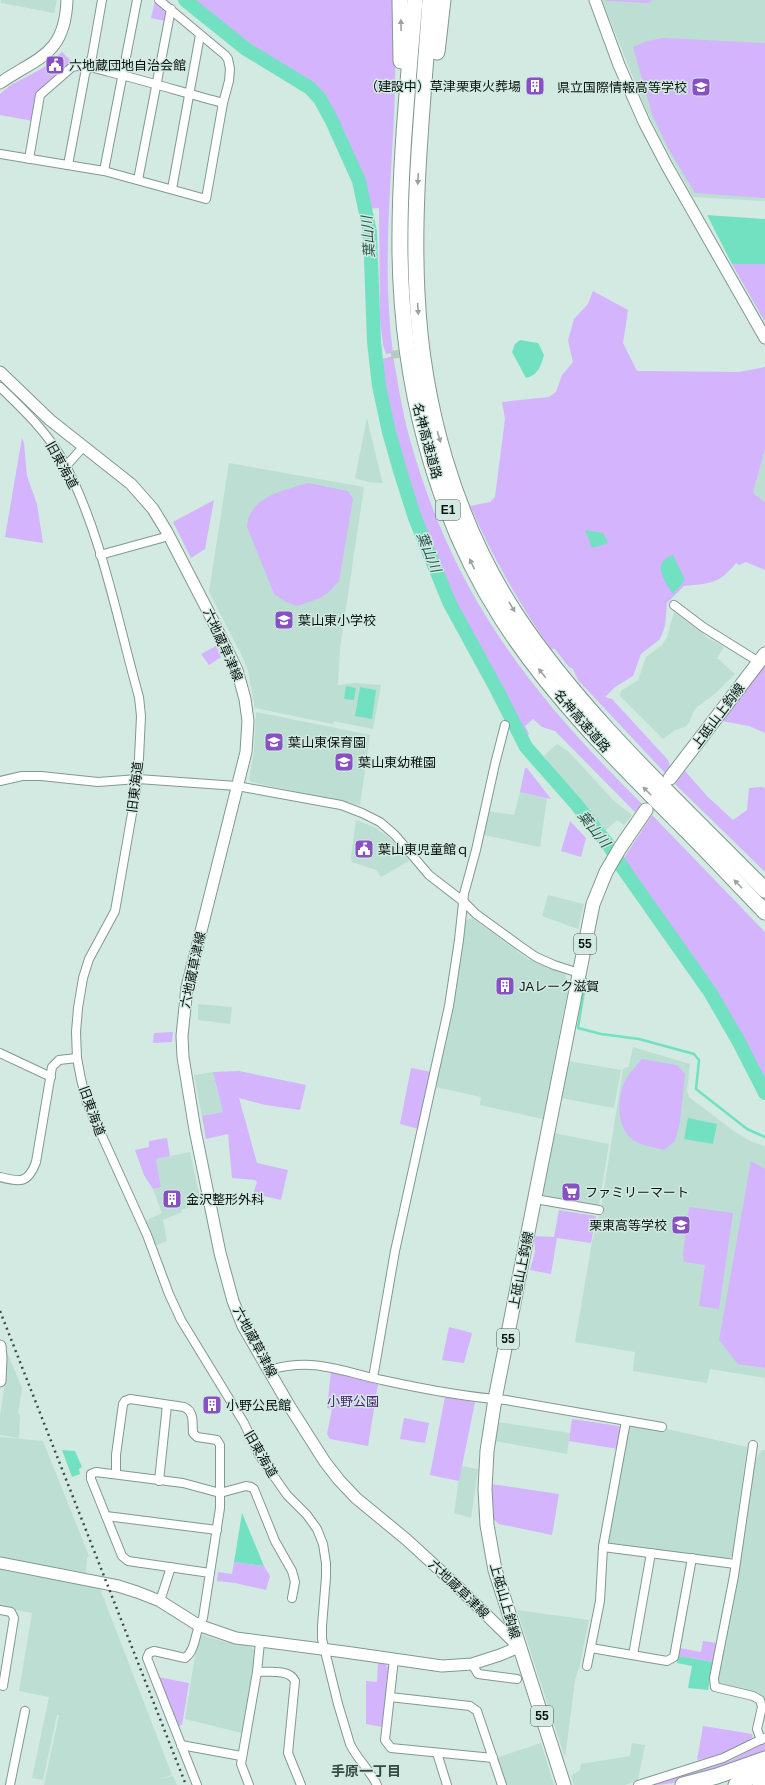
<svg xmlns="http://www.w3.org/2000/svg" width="765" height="1785" font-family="Arial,'Noto Sans JP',sans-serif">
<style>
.built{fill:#bdded3}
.green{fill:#d3b4fd}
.water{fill:#72e1c2}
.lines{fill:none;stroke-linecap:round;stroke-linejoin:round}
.stream{stroke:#72e1c2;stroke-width:2.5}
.river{stroke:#72e1c2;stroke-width:14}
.street-tunnel{stroke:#b4cac2;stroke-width:8;stroke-dasharray:8 4;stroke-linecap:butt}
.street-casing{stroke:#829890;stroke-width:10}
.secondary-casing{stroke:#829890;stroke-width:13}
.primary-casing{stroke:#829890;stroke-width:15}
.highway-casing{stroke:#829890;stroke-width:17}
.street{stroke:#fff;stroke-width:8}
.secondary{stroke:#fff;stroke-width:11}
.primary{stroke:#fff;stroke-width:13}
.highway{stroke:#fff;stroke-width:15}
.rail{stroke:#3d4945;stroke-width:2.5;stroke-dasharray:2 4;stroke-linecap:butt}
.oneway{fill:#9da19f}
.labels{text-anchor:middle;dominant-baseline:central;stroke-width:3;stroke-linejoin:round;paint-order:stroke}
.shield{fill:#d2eae1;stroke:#46544f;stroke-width:1}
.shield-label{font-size:12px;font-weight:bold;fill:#0a1310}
.poi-label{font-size:13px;fill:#0a1310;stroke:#d2eae1;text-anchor:start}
.street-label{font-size:13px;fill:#0a1310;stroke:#d2eae1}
.park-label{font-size:13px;fill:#4e2078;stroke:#d2eae1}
.water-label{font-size:14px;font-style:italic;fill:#29584b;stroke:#d2eae1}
.neighbourhood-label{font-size:14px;font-weight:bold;fill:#364a43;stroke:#d2eae1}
</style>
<rect width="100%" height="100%" fill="#d2eae1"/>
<g class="built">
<path d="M1 0H57L54 13 1 3Z"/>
<path d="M602 0H765V201L693 197 659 135 645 107Z"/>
<path d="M367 418 380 473 383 483 368 482 355 478Z"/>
<path d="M765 449V502L753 493Z"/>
<path d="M229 463 364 487 340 648 338 685 356 683 381 685 373 729 334 721 333 724 255 708 248 671 241 654 209 592Z"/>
<path d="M674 612 704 634 706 637 724 647 717 658 735 674 716 693 697 707 693 712 689 723 685 727 675 730 663 739 620 696 621 691 638 680 646 657 662 645 667 637Z"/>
<path d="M256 712 370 735 360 805 251 782 249 779 254 751Z"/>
<path d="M557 744 569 752 614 801 632 815 624 825 617 820 606 830 561 777 544 756Z"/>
<path d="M520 792 547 798 540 847 484 835 488 811 514 815Z"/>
<path d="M356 820 374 827 387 836 400 848 409 861 381 877 376 870 352 862 351 857Z"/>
<path d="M548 895 584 904 578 929 542 916Z"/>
<path d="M472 918 528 959 565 974 569 983 543 1119 480 1105 481 1097 436 1087 452 1007 464 921Z"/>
<path d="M198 1004 232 1007 230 1024 198 1020Z"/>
<path d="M633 1047 690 1064 687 1091 689 1097 735 1132 752 1142 765 1146V1378L710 1369 707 1383 633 1371 635 1352 575 1342 592 1242 601 1207 623 1069 629 1066Z"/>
<path d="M568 1061 621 1070 614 1108 561 1098Z"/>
<path d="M213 1072 223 1112 202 1116 194 1075Z"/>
<path d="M554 1133 609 1144 599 1205 542 1195Z"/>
<path d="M190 1152 201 1204 181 1210 182 1212 163 1220 167 1241 155 1246 143 1222 162 1213 153 1189 161 1187 156 1159Z"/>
<path d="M7 1352 22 1388 18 1413 20 1416 19 1438 0 1435V1417L6 1375Z"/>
<path d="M498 1422 570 1433 567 1454 495 1441Z"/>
<path d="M632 1425 663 1428 747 1447 732 1556 727 1560 609 1546 607 1542 629 1428Z"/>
<path d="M0 1437 43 1441 89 1556 87 1558 86 1573 0 1557Z"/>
<path d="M762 1450H765V1699L758 1692 721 1686 718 1681 749 1477 758 1455Z"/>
<path d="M461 1466 478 1469 471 1518 454 1513Z"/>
<path d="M0 1569 100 1589 172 1775 156 1780 173 1776 177 1785H44L59 1715H57L43 1780 32 1778 49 1697 19 1691 32 1613 0 1607Z"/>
<path d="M517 1610 589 1620 580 1664 575 1680 565 1758Z"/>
<path d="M203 1635 221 1641 251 1647 256 1652 253 1674 242 1733 185 1719 198 1637Z"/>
<path d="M541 1743 554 1785H505L496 1758Z"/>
<path d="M632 1743 645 1745 638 1780 625 1785H574L571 1776 580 1770 581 1764 630 1756Z"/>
</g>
<g class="green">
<path d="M192 0H393C403 117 377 235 393 353L386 354 383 345 380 320 379 208 369 209 361 178 332 113 320 94 303 78 275 65 239 38Z"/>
<path d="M606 0H652L649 3 606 1Z"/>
<path d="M155 1C163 8 167 10 165 21L151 18Z"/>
<path d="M664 38 765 43V198L695 193 668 148 652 114 633 47 647 41Z"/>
<path d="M62 52 73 63 44 90 33 121 0 115V94L11 85 43 68Z"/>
<path d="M732 264H765V322Z"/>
<path d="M593 291 628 310 623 343 637 371 739 372 765 367V449L753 493 765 502V570L746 562 739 565 736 563C718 585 710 583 684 586L667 603 665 626 660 639 641 654 633 676 615 687 605 697 612 699 668 760 670 766 665 773 578 680 573 669 569 667 554 648 552 650C519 605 493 557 470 506L490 502 495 497 505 419 502 402 549 397 556 392 562 375 573 362 568 340 574 319 588 304Z"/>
<path d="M393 356C398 383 402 410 409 436 427 503 456 571 494 629 535 693 588 750 642 804L635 812 555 731 542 727 533 719 525 726 529 734 524 738 501 689 484 663 455 606 424 533 412 498 389 418 379 360Z"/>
<path d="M22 438 24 443 27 476 37 504 43 543 5 537Z"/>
<path d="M308 483 348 491 353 499 339 581 330 591 320 598 297 606 286 602 274 594 247 527C248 497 285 490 308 483Z"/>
<path d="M214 500 205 549 191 558 173 522Z"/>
<path d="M216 646 221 657 209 665 201 654Z"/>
<path d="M765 665V733L749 726 722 721Z"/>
<path d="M525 768H527L551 799 520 792Z"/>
<path d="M685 771 708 797 733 820 747 810 749 788 762 787 765 788V872L675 784Z"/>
<path d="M652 815 765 932V1083L716 991 622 861Z"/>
<path d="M570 821 586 838 581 857 561 851Z"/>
<path d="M173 1032 172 1042 153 1043 154 1033Z"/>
<path d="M642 1059 677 1065 685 1074 680 1122 675 1141 664 1150C654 1147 640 1146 632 1139 616 1126 617 1098 625 1081 629 1073 636 1066 642 1059Z"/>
<path d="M411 1068 431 1072 419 1129 400 1124Z"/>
<path d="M239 1071 306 1085 300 1110 266 1105 239 1098 257 1163 288 1170 281 1200 255 1194 254 1191 257 1182 255 1180 232 1178 228 1134 206 1139 202 1116 223 1112 213 1072Z"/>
<path d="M167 1138 170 1156 156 1159 161 1187 153 1189 144 1175 135 1150 149 1147V1141Z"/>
<path d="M751 1161 765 1169V1368L738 1364 719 1340Z"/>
<path d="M689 1207 733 1213 719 1309 699 1306 705 1265 684 1262 683 1254Z"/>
<path d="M559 1210 596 1216 591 1243 557 1238 551 1274 530 1270 535 1252 534 1236 554 1237Z"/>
<path d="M449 1327 472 1333 464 1363 442 1360Z"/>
<path d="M331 1371 378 1384 368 1446 330 1439 327 1434 332 1409 327 1408Z"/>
<path d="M445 1397 475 1402 459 1481 430 1475Z"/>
<path d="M404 1418 429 1423 425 1443 400 1439Z"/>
<path d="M572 1419 619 1426 621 1428 618 1449 569 1441Z"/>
<path d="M491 1484 559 1494 552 1535 499 1524 493 1519Z"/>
<path d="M234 1562 264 1566 270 1576 266 1590 235 1583 217 1581 218 1572 232 1574Z"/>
<path d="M703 1641 717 1643 713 1662 678 1656 680 1648 701 1652Z"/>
<path d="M378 1663 385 1664 389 1669 383 1727 366 1724V1681L377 1682Z"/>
<path d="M158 1677 189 1683 182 1725 178 1726Z"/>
<path d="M703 1726 752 1734 753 1736C740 1752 716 1756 697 1760Z"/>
<path d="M765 1742V1751L761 1754C726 1767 689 1785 651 1785L732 1760Z"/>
</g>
<g class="water">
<path d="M707 215 765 219V264H732Z"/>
<path d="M520 340 538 343 544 355C541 366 538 375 526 378L512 352 515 344Z"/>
<path d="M585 530 603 533 608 543 592 548Z"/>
<path d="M673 555 685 580 673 594C664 581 651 562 673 555Z"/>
<path d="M346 686 356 688 354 700 344 699Z"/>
<path d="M360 687 376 690 372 719 355 716Z"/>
<path d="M688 1118 717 1124 713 1144 684 1139Z"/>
<path d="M62 1450 75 1451 82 1467 79 1469 80 1474 72 1477Z"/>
<path d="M242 1513 264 1566 234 1562Z"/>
<path d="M678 1656 713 1662 708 1690 688 1688 692 1666 677 1663Z"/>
</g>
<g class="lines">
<path class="stream" d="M586 979 578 1028 601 1034 639 1039 694 1054 699 1060 696 1089 747 1129 765 1137"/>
<path class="river" d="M185 0 246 49 310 88 320 99 332 121 359 181 370 232 374 342 379 386 389 432 401 474 415 518 431 558 450 604 496 688 526 747 576 804 610 847 622 867 710 992 739 1042 765 1093"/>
<path class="street-tunnel" d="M391 355 410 352"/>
<g class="street-casing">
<g id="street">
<path d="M0 154 104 171 206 199 223 103 229 81 230 69 228 59 225 55 159 0"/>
<path d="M29 159 40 95 72 67C84 64 97 69 109 72 147 81 185 93 223 103"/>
<path d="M68 165 85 74 92 57 102 0"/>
<path d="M104 171 137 0"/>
<path d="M138 180 171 9"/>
<path d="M172 189 200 35"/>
<path d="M0 387C25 411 50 435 66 466 102 535 118 623 139 697L141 716 138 779 115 911 89 959 83 978 78 1008 76 1032 77 1058 81 1079 87 1103 147 1235 169 1294 181 1320 244 1423 259 1455 287 1495 307 1515 317 1529 323 1544 326 1563V1577L322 1626V1639L338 1704 350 1744C357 1759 370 1770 377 1785"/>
<path d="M66 466 84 446"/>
<path d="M100 555 169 536"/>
<path d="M674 605 703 627 759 662"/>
<path d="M0 781 22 776H41L98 782 138 779 237 786 341 805 362 813 380 822 395 835 429 875 464 902 476 914 520 946 536 957 554 965 579 973"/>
<path d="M0 1053 51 1077"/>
<path d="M0 1177C20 1182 28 1184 36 1162L52 1067 59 1060 77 1058"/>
<path d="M535 1199 599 1210"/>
<path d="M269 1370C315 1357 339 1371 382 1380 423 1389 464 1397 506 1400L662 1427"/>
<path d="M373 1378 395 1251 449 1006 459 940 464 894 476 850 495 764 505 725"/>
<path d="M753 1445 734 1576 714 1678 715 1687 753 1696 760 1700 762 1707 757 1729 761 1740"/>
<path d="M116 1474V1455L123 1404 125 1401 130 1399 184 1407C195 1412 192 1423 193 1433L197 1437 217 1440 220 1445V1508L203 1618C194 1631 197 1649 185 1658L154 1651 149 1653 147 1658 197 1785"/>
<path d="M159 1481 167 1405"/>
<path d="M106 1516 217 1530"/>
<path d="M603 1547 735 1564"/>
<path d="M210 1573 128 1561 122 1556 91 1479V1474L96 1472 183 1483 220 1493 246 1486 251 1487 254 1489 275 1541 292 1571 295 1582 292 1598"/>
<path d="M160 1601 171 1567"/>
<path d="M0 1610 11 1612 14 1618 3 1686"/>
<path d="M591 1648 667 1661 674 1657 692 1558"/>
<path d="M633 1655 651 1553"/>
<path d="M394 1659 385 1740 391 1748 493 1758"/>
<path d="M472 1664 478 1674 517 1679"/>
<path d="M587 1666 600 1601 603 1547 626 1421"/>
<path d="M257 1672C268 1672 290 1669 295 1681L288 1753 301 1785"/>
<path d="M390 1697 470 1706 477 1711 502 1785"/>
<path d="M181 1745 241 1756"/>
<path d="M437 1753 447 1785"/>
<path d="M10 1785 25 1711"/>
<path d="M249 1785 241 1764 257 1672 260 1642"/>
<path d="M638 1785 723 1758 764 1738"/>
</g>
</g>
<g class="secondary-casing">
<g id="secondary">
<path d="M595 0 619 65 644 122 667 166 765 338"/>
<path d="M0 83C38 57 65 55 67 0"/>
<path d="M0 372 50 420 131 484 153 509 167 532 210 615 237 670 245 699 248 721 246 752 187 987 182 1036 183 1057 195 1130 220 1253 233 1301 243 1326 290 1407 325 1462 339 1480 356 1498 407 1540 456 1585 519 1647 500 1655 472 1664 442 1666 345 1652 236 1638 198 1625 160 1601 137 1592 118 1586 0 1563"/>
<path d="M0 1346 1 1358 0 1381"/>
</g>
</g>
<g class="primary-casing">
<g id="primary">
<path d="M670 778 765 654"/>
<path d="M564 1785 495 1570 487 1525 485 1489 487 1451 495 1399 593 904 606 872 620 848 646 810"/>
</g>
</g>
<g class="highway-casing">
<g id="highway">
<path d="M400 0 401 61"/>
<path d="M415 0C408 84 399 169 400 254 402 380 433 511 502 619 551 696 618 762 682 826 710 854 737 883 765 912"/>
<path d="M430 0C424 97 412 195 417 293 422 404 454 519 515 613 584 717 678 801 765 890"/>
<path d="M437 52 443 0"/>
<path d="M683 1785 717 1776 765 1759"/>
<path d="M736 1785 765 1769"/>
<path d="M760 1785 765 1782"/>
</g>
</g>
<use href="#street" class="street"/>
<use href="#secondary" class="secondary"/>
<use href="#primary" class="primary"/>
<use href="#highway" class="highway"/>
<path class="rail" d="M0 1311 186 1785"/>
</g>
<defs><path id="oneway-solid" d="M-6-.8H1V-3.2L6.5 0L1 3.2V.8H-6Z"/></defs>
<g class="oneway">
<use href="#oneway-solid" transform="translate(401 25) rotate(-91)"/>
<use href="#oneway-solid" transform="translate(418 179) rotate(93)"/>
<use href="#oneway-solid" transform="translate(418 309) rotate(86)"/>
<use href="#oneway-solid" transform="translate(439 437) rotate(73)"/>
<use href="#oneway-solid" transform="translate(472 564) rotate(-115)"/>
<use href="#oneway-solid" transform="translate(512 607) rotate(59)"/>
<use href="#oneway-solid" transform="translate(542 673) rotate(-128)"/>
<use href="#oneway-solid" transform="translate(647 791) rotate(-135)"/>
<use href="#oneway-solid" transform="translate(738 884) rotate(-134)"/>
</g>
<defs>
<g id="civic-square" transform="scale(1)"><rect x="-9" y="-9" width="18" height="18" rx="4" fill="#894fc5" stroke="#d2eae1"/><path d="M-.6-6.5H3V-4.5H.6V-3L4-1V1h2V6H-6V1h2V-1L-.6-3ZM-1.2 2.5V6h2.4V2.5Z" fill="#fff"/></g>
<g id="building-square" transform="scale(1)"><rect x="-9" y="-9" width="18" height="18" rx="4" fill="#894fc5" stroke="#d2eae1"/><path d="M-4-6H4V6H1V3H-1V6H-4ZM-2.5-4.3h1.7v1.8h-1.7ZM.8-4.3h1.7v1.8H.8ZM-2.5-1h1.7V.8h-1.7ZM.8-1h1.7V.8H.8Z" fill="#fff"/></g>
<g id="school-square" transform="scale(1)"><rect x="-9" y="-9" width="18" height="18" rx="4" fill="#894fc5" stroke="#d2eae1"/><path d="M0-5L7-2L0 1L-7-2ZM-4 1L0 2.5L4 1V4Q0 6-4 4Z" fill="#fff"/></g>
<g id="supermarket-square" transform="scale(1)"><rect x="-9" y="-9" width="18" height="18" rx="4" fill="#894fc5" stroke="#d2eae1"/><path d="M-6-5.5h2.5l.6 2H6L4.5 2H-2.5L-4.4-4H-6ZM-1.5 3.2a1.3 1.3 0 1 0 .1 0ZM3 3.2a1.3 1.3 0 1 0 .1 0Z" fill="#fff"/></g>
</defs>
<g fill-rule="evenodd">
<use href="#civic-square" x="55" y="65"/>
<use href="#building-square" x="535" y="86"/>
<use href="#school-square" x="701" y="87"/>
<use href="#school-square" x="284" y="620"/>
<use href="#school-square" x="274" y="742"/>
<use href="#school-square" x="344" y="762"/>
<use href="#civic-square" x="364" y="849"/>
<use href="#building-square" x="505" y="986"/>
<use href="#supermarket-square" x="571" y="1192"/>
<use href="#building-square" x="172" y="1199"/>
<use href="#school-square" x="681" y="1225"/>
<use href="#building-square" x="212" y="1405"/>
</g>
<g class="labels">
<g class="shield">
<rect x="436" y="500" width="24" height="20" rx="3"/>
<rect x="574" y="934" width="22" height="20" rx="3"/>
<rect x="497" y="1329" width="22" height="20" rx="3"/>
<rect x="531" y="1706" width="22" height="20" rx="3"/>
</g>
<g class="shield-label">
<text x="448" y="510">E1</text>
<text x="585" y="944">55</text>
<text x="508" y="1339">55</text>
<text x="542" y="1716">55</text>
</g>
<g class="poi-label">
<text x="69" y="65">六地蔵団地自治会館</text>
<text x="521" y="86" text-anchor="end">（建設中）草津栗東火葬場</text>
<text x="687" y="87" text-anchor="end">県立国際情報高等学校</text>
<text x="298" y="620">葉山東小学校</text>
<text x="288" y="742">葉山東保育園</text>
<text x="358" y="762">葉山東幼稚園</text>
<text x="378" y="849">葉山東児童館ｑ</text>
<text x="519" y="986">JAレーク滋賀</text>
<text x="585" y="1192">ファミリーマート</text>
<text x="186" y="1199">金沢整形外科</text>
<text x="667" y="1225" text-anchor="end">栗東高等学校</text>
<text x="226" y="1405">小野公民館</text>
</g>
<g class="street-label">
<text transform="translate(427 441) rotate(75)">名神高速道路</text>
<text transform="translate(62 465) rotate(61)">旧東海道</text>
<text transform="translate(223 645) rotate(66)">六地蔵草津線</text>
<text transform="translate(718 716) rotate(-53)">上砥山上鈎線</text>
<text transform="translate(582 721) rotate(49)">名神高速道路</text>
<text transform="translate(135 787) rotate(-83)">旧東海道</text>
<text transform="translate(193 970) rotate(-78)">六地蔵草津線</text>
<text transform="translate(92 1111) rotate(70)">旧東海道</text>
<text transform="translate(521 1270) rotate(-79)">上砥山上鈎線</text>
<text transform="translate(255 1342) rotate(62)">六地蔵草津線</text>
<text transform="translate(261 1454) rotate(60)">旧東海道</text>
<text transform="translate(459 1589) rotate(44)">六地蔵草津線</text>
<text transform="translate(505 1601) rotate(74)">上砥山上鈎線</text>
</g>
<g class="park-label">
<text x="353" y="1401">小野公園</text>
</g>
<g class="water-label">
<text transform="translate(368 237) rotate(-94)">葉山川</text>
<text transform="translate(429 552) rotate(68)">葉山川</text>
<text transform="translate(594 829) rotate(51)">葉山川</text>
</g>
<g class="neighbourhood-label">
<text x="366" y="1771">手原一丁目</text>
</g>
</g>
</svg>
